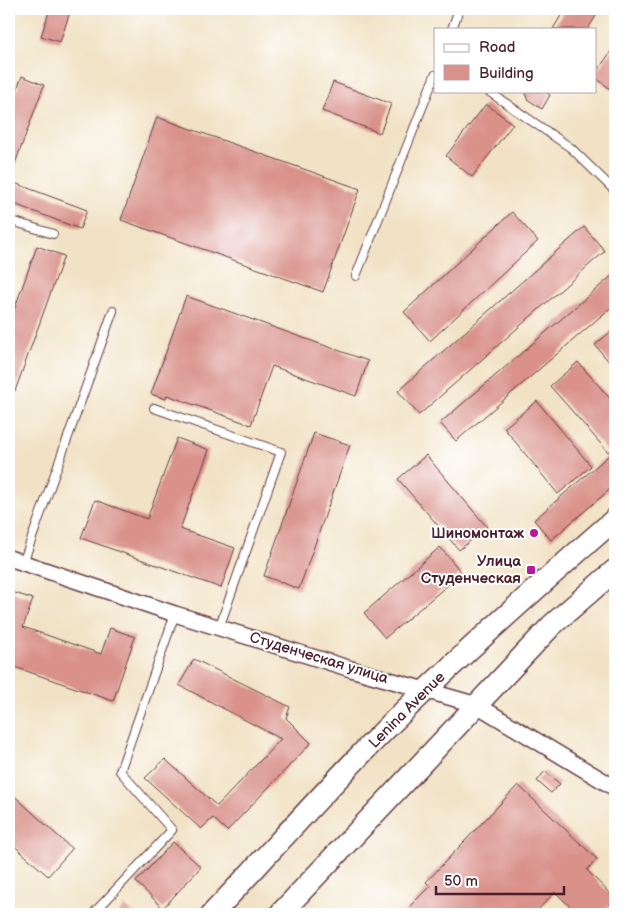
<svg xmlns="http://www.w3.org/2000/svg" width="624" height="923" font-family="'Balsamiq Sans',sans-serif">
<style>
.building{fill:#d9918a}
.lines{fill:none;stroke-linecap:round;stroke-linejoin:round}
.lane-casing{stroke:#633c42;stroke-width:10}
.street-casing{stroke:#633c42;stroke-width:18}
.secondary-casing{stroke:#633c42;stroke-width:24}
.lane{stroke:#fff;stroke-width:8}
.street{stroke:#fff;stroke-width:15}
.secondary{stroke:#fff;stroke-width:21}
.poi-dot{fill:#b5179e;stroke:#fff;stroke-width:2}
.labels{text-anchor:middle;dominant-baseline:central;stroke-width:4;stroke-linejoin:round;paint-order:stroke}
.poi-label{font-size:15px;font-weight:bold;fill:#4a1f2b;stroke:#fff;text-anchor:end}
.street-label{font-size:15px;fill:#4a1f2b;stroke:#fff}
</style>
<rect width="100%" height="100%" fill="#fff"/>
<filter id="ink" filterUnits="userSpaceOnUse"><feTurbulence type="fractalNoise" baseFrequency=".02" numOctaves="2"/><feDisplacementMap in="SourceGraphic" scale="10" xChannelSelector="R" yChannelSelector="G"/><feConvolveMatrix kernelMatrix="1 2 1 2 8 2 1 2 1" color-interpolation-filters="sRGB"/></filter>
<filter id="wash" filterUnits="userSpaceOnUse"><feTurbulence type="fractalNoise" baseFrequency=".0096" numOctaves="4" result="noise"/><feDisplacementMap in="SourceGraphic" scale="20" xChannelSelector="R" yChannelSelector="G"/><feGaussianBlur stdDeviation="1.12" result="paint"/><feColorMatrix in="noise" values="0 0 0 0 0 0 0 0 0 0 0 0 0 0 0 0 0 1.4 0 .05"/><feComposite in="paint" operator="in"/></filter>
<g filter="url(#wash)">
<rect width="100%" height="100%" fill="#f1e2c5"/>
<g id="blocks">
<g class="building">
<path d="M50 9H71L60 42 41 36Z"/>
<path d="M565 9H600L588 29H553Z"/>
<path d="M615 46V93L595 77V74Z"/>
<path d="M22 76 44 85 9 180V111Z"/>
<path d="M333 82 391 104 380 133 322 111Z"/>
<path d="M525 91H544L550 95 542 109 527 99Z"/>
<path d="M486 104 513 124 472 177 446 156Z"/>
<path d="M157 117 360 189 323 292 121 220Z"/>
<path d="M9 181 87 210 80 229 9 202Z"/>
<path d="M512 212 538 241 430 341 404 312Z"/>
<path d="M584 227 605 251 419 415 398 391Z"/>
<path d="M37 246 64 256 15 391 9 389V324Z"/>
<path d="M615 273V304L456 441 440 423Z"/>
<path d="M186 296 368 361 356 396 272 366 251 425 167 395 166 399 151 394Z"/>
<path d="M615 328V369L595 345Z"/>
<path d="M578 362 615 404V446L608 452 550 386Z"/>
<path d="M537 401 591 466 558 494 504 428Z"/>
<path d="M314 433 350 445 299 589 264 576Z"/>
<path d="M177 438 209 450 180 529 235 548 221 588 81 538 95 500 147 519Z"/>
<path d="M615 450V485L551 540 534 520Z"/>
<path d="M426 455 487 527 459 550 398 479Z"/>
<path d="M440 547 462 573 385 638 364 613Z"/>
<path d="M9 591 33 599 23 627 101 654 110 628 135 637 113 701 9 665Z"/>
<path d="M194 659 290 707 286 718 311 743 227 831 213 818 201 829 145 778 165 759 217 806 281 739 179 685Z"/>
<path d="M545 771 560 784 551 793 537 781Z"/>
<path d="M518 785 597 859 587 870 615 899 601 914H578L555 892 536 912 538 914H402L430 886 426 882Z"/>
<path d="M9 791 72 849 48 876 9 841Z"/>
<path d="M173 842 201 867 163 908 136 882Z"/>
<path d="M125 906 134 914H118Z"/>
</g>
</g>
</g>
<g filter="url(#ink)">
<use href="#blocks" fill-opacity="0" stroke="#633c42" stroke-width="1"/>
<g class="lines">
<g class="lane-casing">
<g id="lane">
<path d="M452 29 459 9"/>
<path d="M488 91 571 148 615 191"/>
<path d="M9 220 53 234"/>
<path d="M356 276 435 75"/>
<path d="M154 408 281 452 219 628"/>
<path d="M23 563 113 311"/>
<path d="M93 914 172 830 120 771 175 614"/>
</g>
</g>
<g class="street-casing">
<path id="street" d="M9 558 175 614 351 669 477 705 615 788"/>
</g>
<g class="secondary-casing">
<g id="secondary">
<path d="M212 914C283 839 351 760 427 689 488 631 551 575 615 519"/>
<path d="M280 914 552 625 615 570"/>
</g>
</g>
<use href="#lane" class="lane"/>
<use href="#street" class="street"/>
<use href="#secondary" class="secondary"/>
</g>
</g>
<g class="poi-dot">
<circle cx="534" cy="533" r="5"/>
<rect x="526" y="565" width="10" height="10" rx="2.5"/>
</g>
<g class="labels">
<g class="poi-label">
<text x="524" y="533">Шиномонтаж</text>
<text x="521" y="561">Улица<tspan x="521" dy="17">Студенческая</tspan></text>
</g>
<g class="street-label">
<text transform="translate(319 658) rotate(17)">Студенческая улица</text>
<text transform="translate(407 710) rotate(-45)">Lenina Avenue</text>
</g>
</g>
<rect width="624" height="923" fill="none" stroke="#fff" stroke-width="30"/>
<rect x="434" y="28" width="162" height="65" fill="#ffffff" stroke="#b7a5aa"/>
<rect x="444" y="44" width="25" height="8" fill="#ffffff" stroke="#b7a5aa"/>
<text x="479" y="52" font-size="15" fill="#4a1f2b">Road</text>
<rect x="444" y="65" width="25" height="15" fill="#d9918a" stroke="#b7a5aa"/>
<text x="479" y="78" font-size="15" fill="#4a1f2b">Building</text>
<path d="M436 886v8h128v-8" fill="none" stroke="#4a1f2b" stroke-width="2.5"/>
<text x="444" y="886" font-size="15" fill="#4a1f2b" stroke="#ffffff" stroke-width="4" paint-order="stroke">50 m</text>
</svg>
